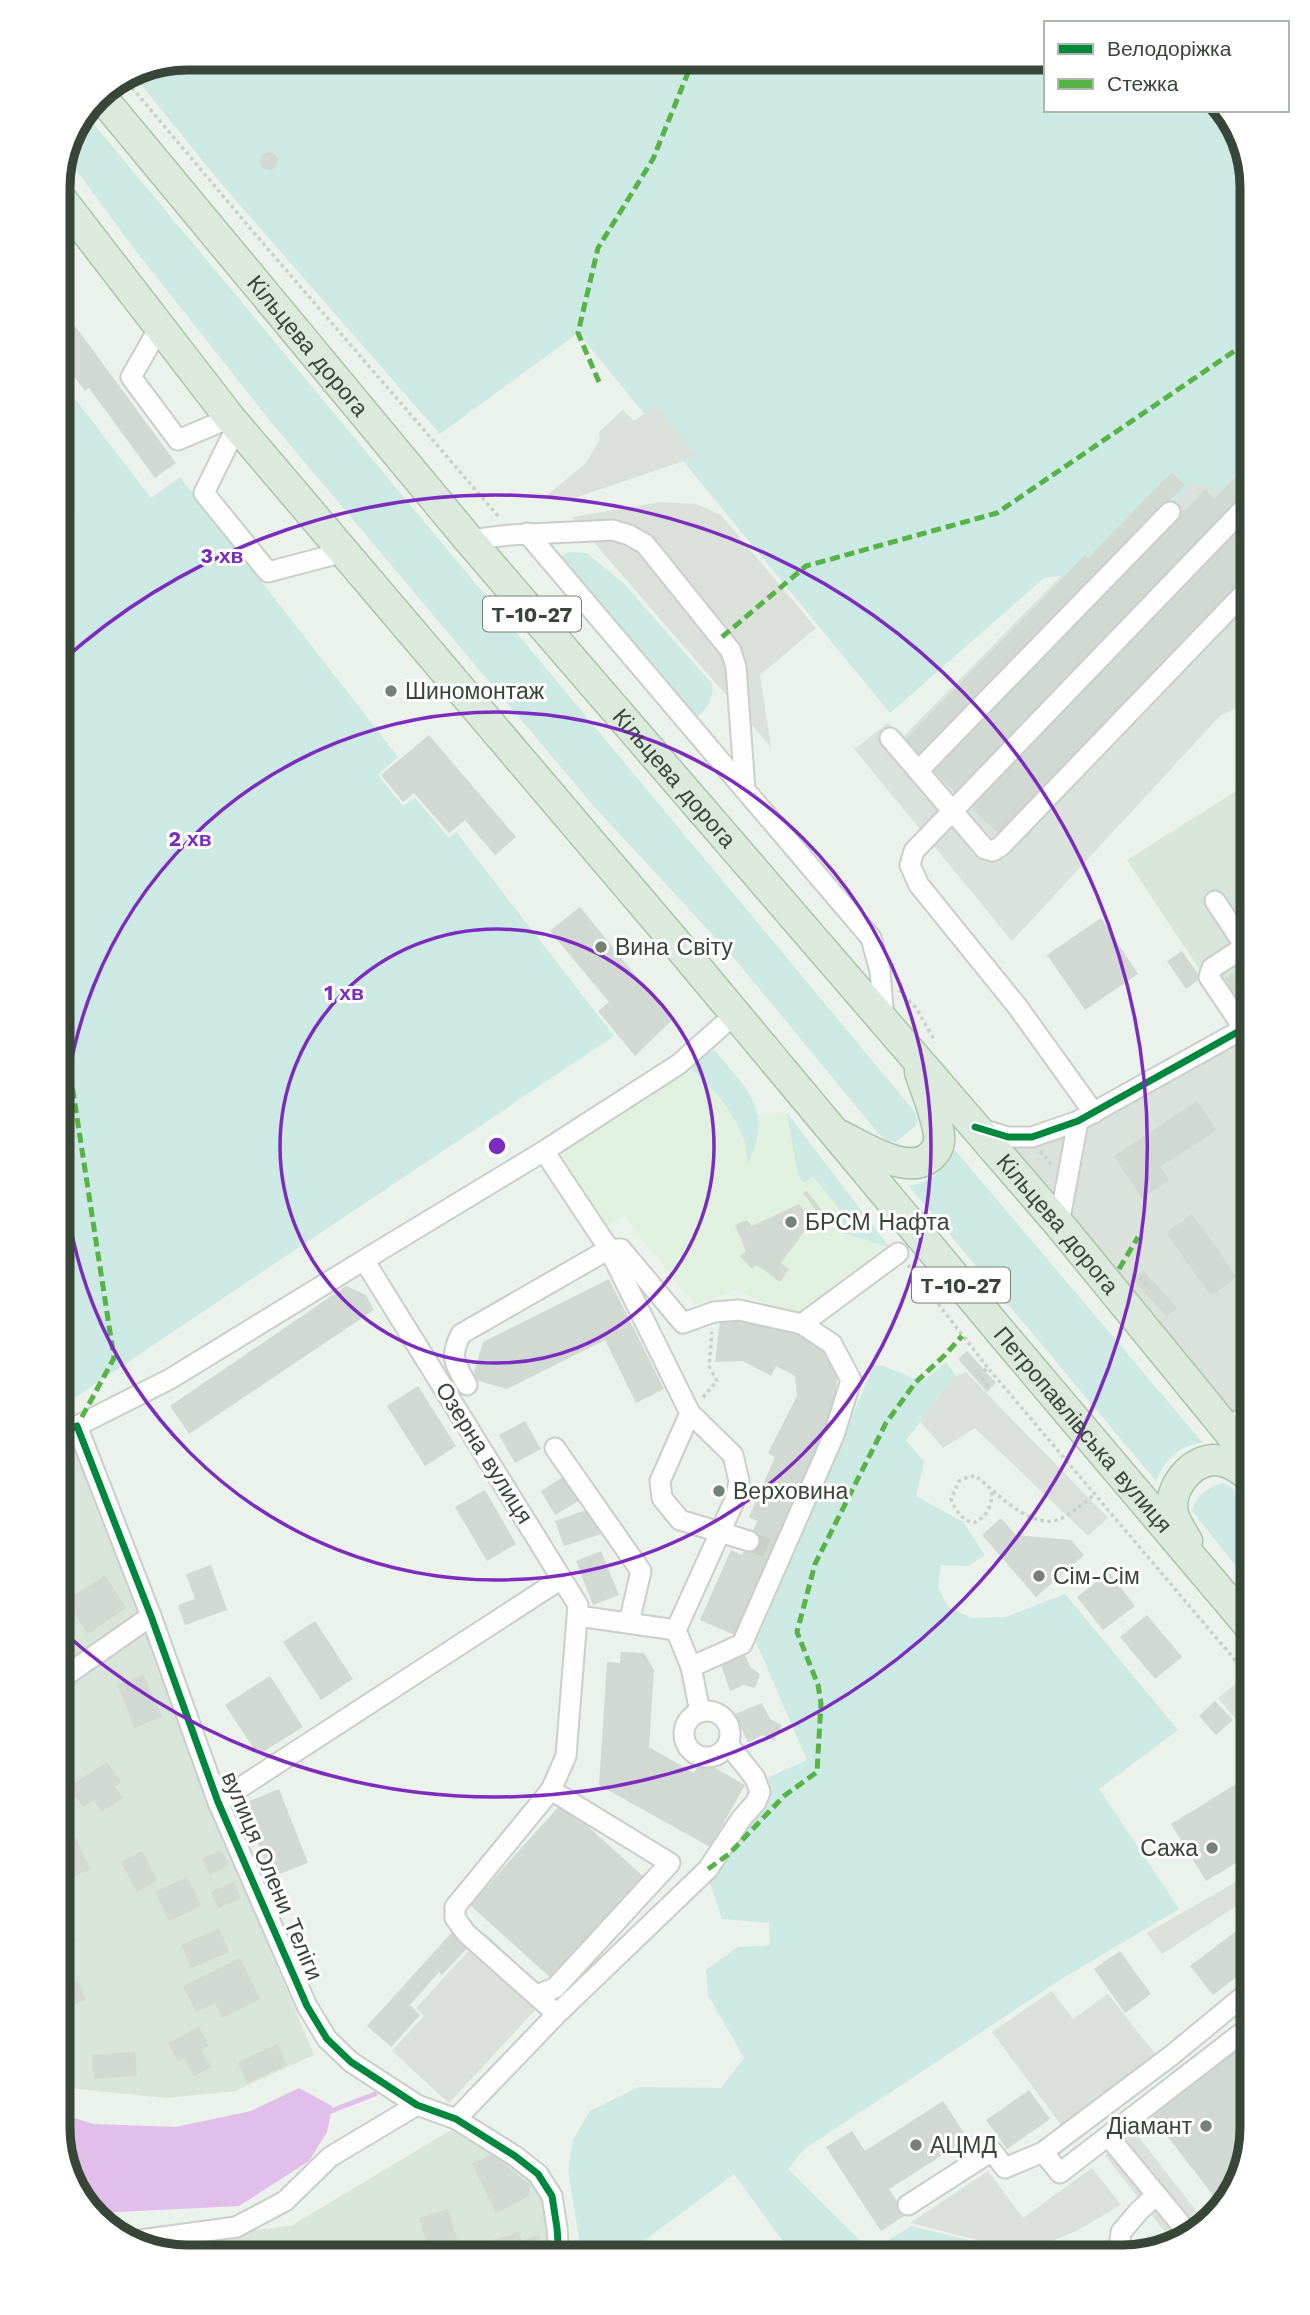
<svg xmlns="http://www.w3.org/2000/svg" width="1310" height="2315" font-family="'Work Sans',sans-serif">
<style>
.residential{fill:#d9e4da}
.commercial{fill:#e0f2df}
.industrial{fill:#dbe2db}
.green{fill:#cde9e3}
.parking{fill:#dbe0db}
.water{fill:#e1bfea}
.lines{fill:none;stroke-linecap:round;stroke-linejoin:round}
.stream{stroke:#e1bfea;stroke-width:5}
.building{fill:#d2d9d2}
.minor-tunnel{stroke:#c7cfc7;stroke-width:19;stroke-dasharray:19 10;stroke-linecap:butt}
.minor-casing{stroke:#c9cfc9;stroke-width:23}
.highway-casing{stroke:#a8c6a9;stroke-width:33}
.path{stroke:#cad1cb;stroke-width:3.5;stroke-dasharray:3.5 3.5;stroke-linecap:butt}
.minor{stroke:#fcfdfc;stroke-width:19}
.highway{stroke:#dbeadc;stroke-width:30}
.quiet{stroke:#56b346;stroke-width:5;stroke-dasharray:10 5;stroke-linecap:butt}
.cycleway-casing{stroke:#fff;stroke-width:11}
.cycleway{stroke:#00873e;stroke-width:7}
.ring{fill:none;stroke:#7b2cbf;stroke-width:3.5}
.poi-dot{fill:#778277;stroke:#fff;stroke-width:2.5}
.labels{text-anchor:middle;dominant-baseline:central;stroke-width:6;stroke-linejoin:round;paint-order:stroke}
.shield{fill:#fff;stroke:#747e74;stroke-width:2}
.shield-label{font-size:21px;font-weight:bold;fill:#384638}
.street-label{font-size:23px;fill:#384638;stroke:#fff}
.poi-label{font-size:23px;fill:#384638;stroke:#fff;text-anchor:start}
.rim{fill:none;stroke:#384638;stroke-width:9}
.centre{fill:#7b2cbf;stroke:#fff;stroke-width:3.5}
.ring-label{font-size:21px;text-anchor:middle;font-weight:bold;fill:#7b2cbf;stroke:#fff;stroke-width:6;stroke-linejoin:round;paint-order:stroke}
</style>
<rect width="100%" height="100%" fill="#ebf1eb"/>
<g class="residential">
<path d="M1252 781V1021L1239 1029 1127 860Z"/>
<path d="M58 1447 73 1449 83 1462 204 1793 314 2055 235 2091 167 2098 58 2087Z"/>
<path d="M451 2130 533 2178 550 2223 552 2257H179L137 2243 291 2226Z"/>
</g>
<path class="commercial" d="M688 1066 702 1078 735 1119 748 1155 759 1135 757 1115 787 1113 889 1247 881 1261 800 1311 784 1312 736 1290 695 1305 623 1215 604 1228 562 1163 566 1146Z"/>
<g class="industrial">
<path d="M1252 456V701L1220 716 1012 941 854 749 888 723 903 737 1167 468Z"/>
<path d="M1252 1024V1460L975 1127 1032 1137Z"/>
</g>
<g class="green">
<path d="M187 58H1046V110H1220L1242 137 1252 187V487L1240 494 1195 483 1101 571 1044 578 890 713 578 333 440 434 219 181 131 72 138 67Z"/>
<path d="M87 116 914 1111 918 1119 915 1126 896 1142 888 1141 879 1134 734 958 591 803 271 422 136 251 67 158Z"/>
<path d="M58 377 151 498 180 477 398 757 378 775 403 806 415 798 449 838 456 832 614 1036 58 1409Z"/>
<path d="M570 552 587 553 624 584 712 684C715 699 704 711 694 720L560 560 564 554Z"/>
<path d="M714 1050C749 1091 775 1112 746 1167 753 1131 714 1088 688 1066Z"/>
<path d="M787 1113 889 1247 843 1233 835 1223 844 1215 813 1176 804 1183 798 1175Z"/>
<path d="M954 1149 1203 1443C1179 1445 1165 1460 1156 1481L909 1186C934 1181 944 1171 954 1149Z"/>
<path d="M946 1362 956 1376 906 1440 924 1462 916 1496 963 1522 985 1555 968 1566 941 1565 938 1587 948 1607 972 1618 1006 1617 1065 1594 1178 1730 1099 1789 1179 1909 1063 1978 803 2150 788 2169 871 2251 911 2226 1021 2253 1018 2257H811L782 2240 734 2174 622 2257H582L568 2170 573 2140 590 2111 639 2087 721 2088 744 2058 708 1995 706 1970 738 1947 770 1945 769 1923 722 1919 704 1865 756 1783 807 1760 756 1642 874 1365 884 1366 922 1382Z"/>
<path d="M1223 1483 1231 1487 1252 1512V1586L1192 1511C1196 1496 1208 1487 1223 1483Z"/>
</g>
<g class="parking">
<path d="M656 405 696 457 574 498 545 497 585 464 600 440 599 432 623 410 634 421Z"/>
<path d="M660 502 696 504 721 515 816 628 760 675 771 747 572 517Z"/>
<path d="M966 1372 1108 1518 1088 1536 975 1428 943 1448 920 1421 956 1376Z"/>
<path d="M1245 1676 1252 1685V1738L1218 1698Z"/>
<path d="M1248 1875 1252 1881V1896L1162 1954 1147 1933Z"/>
<path d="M485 1933 550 1994 449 2103 392 2051 424 2016 416 2008Z"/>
<path d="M1052 1991 1073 2019 1108 1994 1155 2054 1062 2126 992 2032Z"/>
<path d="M1134 2131 1204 2221 1175 2245 1105 2155Z"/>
<path d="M1092 2168 1121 2205 1076 2231 1033 2249 989 2243 910 2223 988 2171 1023 2218Z"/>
</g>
<path class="water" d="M299 2088 332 2106 327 2132 309 2161 239 2206 97 2213 68 2178 58 2128V2113L94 2124 176 2127 251 2111Z"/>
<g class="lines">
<path class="stream" d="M326 2113 375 2094"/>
</g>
<g class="building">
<circle cx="269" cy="161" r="9"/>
<path d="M58 303 176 463 155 478 89 388 85 391 58 355Z"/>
<path d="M1252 460V493L957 794 930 768 1205 489 1214 499Z"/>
<path d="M1172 472 1185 485 919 758 903 742 1085 555 1088 558Z"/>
<path d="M1252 511V571L999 834 969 806Z"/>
<path d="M429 735 516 837 495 855 465 820 449 833 414 793 403 802 381 775Z"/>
<path d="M580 907 672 1020 635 1056 598 1011 609 1002 550 931Z"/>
<path d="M1101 918 1138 974 1085 1010 1047 955Z"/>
<path d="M1182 951 1201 978 1186 989 1167 961Z"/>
<path d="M1252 961V1000L1238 1009 1220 982Z"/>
<path d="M1197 1101 1217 1130 1160 1167 1169 1180 1142 1198 1114 1156Z"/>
<path d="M807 1191 827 1217 823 1220 803 1193Z"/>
<path d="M799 1204 812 1221 781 1263 789 1269 780 1282 757 1265 752 1269 740 1256 746 1251 735 1225 747 1220 752 1226Z"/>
<path d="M1192 1214 1237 1277 1211 1296 1166 1233Z"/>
<path d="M1143 1270 1177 1308 1167 1317 1133 1279Z"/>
<path d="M609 1279 664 1389 636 1403 605 1340 507 1389 472 1379 483 1342Z"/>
<path d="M346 1286 366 1295 374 1310 189 1434 170 1406Z"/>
<path d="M755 1320 808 1336 829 1351 838 1373 832 1418 737 1636 700 1620 731 1550 742 1555 757 1521 749 1517 775 1457 768 1453 797 1396 795 1376 776 1366 771 1376 743 1361 715 1362 720 1321Z"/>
<path d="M967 1351 996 1383 987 1392 958 1359Z"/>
<path d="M418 1386 456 1446 425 1466 387 1406Z"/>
<path d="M525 1421 541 1449 515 1463 499 1435Z"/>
<path d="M566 1475 580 1500 555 1515 541 1491Z"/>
<path d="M485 1490 516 1544 487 1561 455 1507Z"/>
<path d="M592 1508 601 1534 564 1546 555 1521Z"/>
<path d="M1001 1518 1016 1535 1071 1540 1084 1555 1036 1597 982 1535Z"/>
<path d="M601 1551 619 1595 593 1605 576 1561Z"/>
<path d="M211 1565 227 1610 185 1625 178 1605 195 1599 186 1574Z"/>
<path d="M1109 1572 1135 1606 1103 1630 1077 1597Z"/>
<path d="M105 1575 126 1608 88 1634 66 1601Z"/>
<path d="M1147 1615 1182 1657 1155 1679 1120 1637Z"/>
<path d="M315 1621 353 1679 321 1700 283 1642Z"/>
<path d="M621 1652 644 1653 654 1670 649 1747 694 1773 701 1760 745 1785 710 1847 599 1785 607 1662 620 1663Z"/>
<path d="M745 1655 751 1668 760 1674 755 1688 744 1685 730 1691 721 1664Z"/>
<path d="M143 1674 162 1716 135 1728 117 1685Z"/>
<path d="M270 1676 303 1727 258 1755 225 1705Z"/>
<path d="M1215 1701 1233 1720 1216 1735 1199 1716Z"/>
<path d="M762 1703 770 1719 782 1725 774 1741 763 1735 748 1743 735 1714Z"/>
<path d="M107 1762 121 1782 115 1786 123 1798 101 1812 94 1800 83 1807 69 1787Z"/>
<path d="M1241 1781 1252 1800V1853L1206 1881 1171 1824Z"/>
<path d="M279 1789 308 1863 271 1877 242 1804Z"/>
<path d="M562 1803 645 1878 553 1980 470 1905Z"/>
<path d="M75 1837 90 1869 59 1884 58 1845Z"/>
<path d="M221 1850 229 1865 210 1875 202 1859Z"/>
<path d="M142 1851 157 1881 137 1892 121 1862Z"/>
<path d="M187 1877 201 1906 169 1921 155 1892Z"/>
<path d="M234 1882 241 1899 218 1908 211 1892Z"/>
<path d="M58 1907 76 1941 58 1950Z"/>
<path d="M1252 1919V1965L1213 1995 1190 1966Z"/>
<path d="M219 1928 229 1952 191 1968 181 1945Z"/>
<path d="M455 1929 471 1944 442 1975 439 1972 410 2005 420 2015 391 2047 367 2026Z"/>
<path d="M1120 1951 1151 1994 1125 2013 1094 1969Z"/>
<path d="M240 1958 260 1999 222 2018 215 2003 196 2012 183 1986Z"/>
<path d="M77 1980 86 1999 58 2013V1990Z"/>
<path d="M199 2027 209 2046 201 2049 211 2067 194 2076 184 2058 178 2061 168 2043Z"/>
<path d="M1252 2038V2136L1230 2200 1222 2207 1151 2115Z"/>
<path d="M277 2044 287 2065 247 2083 238 2062Z"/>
<path d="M135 2052 137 2076 94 2079 92 2055Z"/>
<path d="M1029 2090 1050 2119 1007 2149 986 2120Z"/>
<path d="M943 2101 968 2139 889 2189 906 2215 881 2231 826 2147 852 2131 865 2151Z"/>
<path d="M492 2154 530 2185 529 2196 496 2213 472 2164Z"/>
<path d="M448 2209 457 2240 429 2249 419 2218Z"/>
<path d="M519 2232 524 2250 500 2257H470L467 2248Z"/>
<path d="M539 2235 545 2257H529L524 2240Z"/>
</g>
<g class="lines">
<path class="minor-tunnel" d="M749 1541 775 1551"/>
<g class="minor-casing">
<g id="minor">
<path d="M159 328 131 377 178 440 230 418"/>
<path d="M237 426 204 493 268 572 344 552"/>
<path d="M527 533 745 790"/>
<path d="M469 540 510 535 613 530 629 535 645 544 731 651 736 667 745 790 871 938 880 971 884 1020"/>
<path d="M890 738 985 849 993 851 1001 846 1252 585"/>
<path d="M918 771 1170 512"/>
<path d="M1215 901 1245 946"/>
<path d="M1244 1029 1209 977 1212 968 1252 942"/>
<path d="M1094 1113 1017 1006 919 885 910 865 914 851 1252 500"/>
<path d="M978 1128 1008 1137H1032L1078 1121 1252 1024"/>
<path d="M544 1151 609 1249 690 1413 733 1455 739 1481 736 1497 676 1630 691 1667 700 1712"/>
<path d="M1059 1224 1078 1121"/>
<path d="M802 1324 898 1253"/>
<path d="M467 1385C455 1363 449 1358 461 1334L609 1249H621L683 1323 714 1312 739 1310 802 1324 832 1344 851 1380 834 1435 742 1644 691 1667"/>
<path d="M690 1413 660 1481 662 1498 680 1520 749 1541"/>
<path d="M77 1426 170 1379 364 1260"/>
<path d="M1225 1427 1252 1414"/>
<path d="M58 1434 77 1426 151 1616 218 1802 307 2006 327 2039 351 2062 417 2105 456 2119 515 2156 538 2174 552 2196 557 2228 559 2257"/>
<path d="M555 1448 641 1571 629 1623"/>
<path d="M578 1616 676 1630"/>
<path d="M58 1681 151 1616"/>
<circle cx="707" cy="1734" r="23"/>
<path d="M218 1802 561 1579"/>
<path d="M536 1995 555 1988 670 1863 551 1790"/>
<path d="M557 2014 466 1933 455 1918V1907L551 1790 566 1756 578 1605 364 1260 544 1151 679 1064 734 1015"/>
<path d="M456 2119 557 2014 708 1869 741 1819 756 1802 760 1792 755 1778 728 1744"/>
<path d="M1108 2136 1189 2234"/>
<path d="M1043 2152 1060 2173 1252 2025"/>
<path d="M908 2205 992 2151 1005 2168 1043 2152 1172 2055 1252 1989"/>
<path d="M133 2241 236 2227 285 2201 330 2157 417 2105"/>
<path d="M1118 2257 1121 2232 1139 2211 1156 2195"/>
</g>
</g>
<g class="highway-casing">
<g id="highway">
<path id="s1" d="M99 94 469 540 1059 1224 1252 1460"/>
<path id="s2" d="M58 195 230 418 672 938 1004 1336 1252 1629"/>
<path d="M841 1136C864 1147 910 1178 932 1155 937 1150 940 1143 939 1135 937 1116 926 1091 920 1072"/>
<path d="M1187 1541C1183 1534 1177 1525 1174 1517 1166 1493 1187 1462 1213 1460 1228 1459 1240 1469 1252 1478"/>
</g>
</g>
<g class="path">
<path d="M123 77 255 234 499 517"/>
<path d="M899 990 916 1008 935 1041"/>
<path d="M1040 1151 1051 1164"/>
<path d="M908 1265 988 1368"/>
<path d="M1140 1277 1151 1289"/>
<path d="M989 1386 979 1375 988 1368 1252 1680"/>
<path d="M703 1397 717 1381 709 1366 712 1332"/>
<path d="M992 1492C992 1505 987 1518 973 1523 961 1519 956 1511 951 1499L959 1481 968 1477 976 1476C996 1492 1031 1531 1060 1519 1072 1514 1085 1502 1095 1494"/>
</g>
<use href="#minor" class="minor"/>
<use href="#highway" class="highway"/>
<g class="quiet">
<path d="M599 382 578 333 598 248 653 159 694 58"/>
<path d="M722 637 806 566 997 513 1252 339"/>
<path d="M1119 1269 1138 1237"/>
<path d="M58 1420 77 1426 114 1358 58 994"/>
<path d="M708 1869 729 1854 784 1796 817 1772 821 1703 818 1685 797 1632 815 1564 886 1423 915 1383 945 1355 962 1336"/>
</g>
<g class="cycleway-casing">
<g id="cycleway">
<path d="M975 1127 1008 1137H1032L1078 1121 1252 1024"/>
<path d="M58 1434 77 1426 151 1616 218 1802 307 2006 327 2039 351 2062 417 2105 456 2119 515 2156 538 2174 552 2196 557 2228 559 2257"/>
</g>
</g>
<use href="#cycleway" class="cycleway"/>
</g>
<g class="ring">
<circle cx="497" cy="1146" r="217"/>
<circle cx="497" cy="1146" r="434"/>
<path d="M61 662A651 651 0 1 1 61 1630"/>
</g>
<g class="poi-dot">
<circle cx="391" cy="691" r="7"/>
<circle cx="601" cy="947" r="7"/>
<circle cx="791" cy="1222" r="7"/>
<circle cx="719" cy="1491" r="7"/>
<circle cx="1039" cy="1576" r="7"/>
<circle cx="1212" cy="1848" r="7"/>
<circle cx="1206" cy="2126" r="7"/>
<circle cx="916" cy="2145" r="7"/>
</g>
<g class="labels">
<g class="shield">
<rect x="483" y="596.5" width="98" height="35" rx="5"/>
<rect x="912" y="1267.5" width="98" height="35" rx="5"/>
</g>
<g class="shield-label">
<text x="532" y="614">Т-10-27</text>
<text x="961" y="1285">Т-10-27</text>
</g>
<g class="street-label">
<text stroke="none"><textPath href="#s1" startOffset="327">Кільцева дорога</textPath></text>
<text stroke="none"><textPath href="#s1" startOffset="894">Кільцева дорога</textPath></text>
<text stroke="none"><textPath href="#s1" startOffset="1482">Кільцева дорога</textPath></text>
<text stroke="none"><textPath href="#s2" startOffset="1605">Петропавлівська вулиця</textPath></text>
<text transform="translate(484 1453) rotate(58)">Озерна вулиця</text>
<text transform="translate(272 1876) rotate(67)">вулиця Олени Теліги</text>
</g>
<g class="poi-label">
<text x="405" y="691">Шиномонтаж</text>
<text x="615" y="947">Вина Світу</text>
<text x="805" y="1222">БРСМ Нафта</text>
<text x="733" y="1491">Верховина</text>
<text x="1053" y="1576">Сім-Сім</text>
<text x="1198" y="1848" text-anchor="end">Сажа</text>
<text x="1192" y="2126" text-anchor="end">Діамант</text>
<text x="930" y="2145">АЦМД</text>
</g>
</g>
<path d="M0 0H1310V2315H0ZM187 70H1123A117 117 0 0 1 1240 187V2128A117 117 0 0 1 1123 2245H187A117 117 0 0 1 70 2128V187A117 117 0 0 1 187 70Z" fill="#fff" fill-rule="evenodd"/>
<path class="rim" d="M187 70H1123A117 117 0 0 1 1240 187V2128A117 117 0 0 1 1123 2245H187A117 117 0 0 1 70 2128V187A117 117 0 0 1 187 70Z"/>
<circle cx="497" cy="1146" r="10" class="centre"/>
<g class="ring-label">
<text x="222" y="563">3 хв</text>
<text x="190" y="846">2 хв</text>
<text x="344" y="1000">1 хв</text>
</g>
<rect x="1044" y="21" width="245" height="91" fill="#ffffff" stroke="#afb5af" stroke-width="2"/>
<rect x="1058" y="44" width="35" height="10" fill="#00873e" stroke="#afb5af" stroke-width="2"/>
<text x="1107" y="56" font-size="21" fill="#384638">Велодоріжка</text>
<rect x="1058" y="79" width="35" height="10" fill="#56b346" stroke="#afb5af" stroke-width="2"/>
<text x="1107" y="91" font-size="21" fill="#384638">Стежка</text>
</svg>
